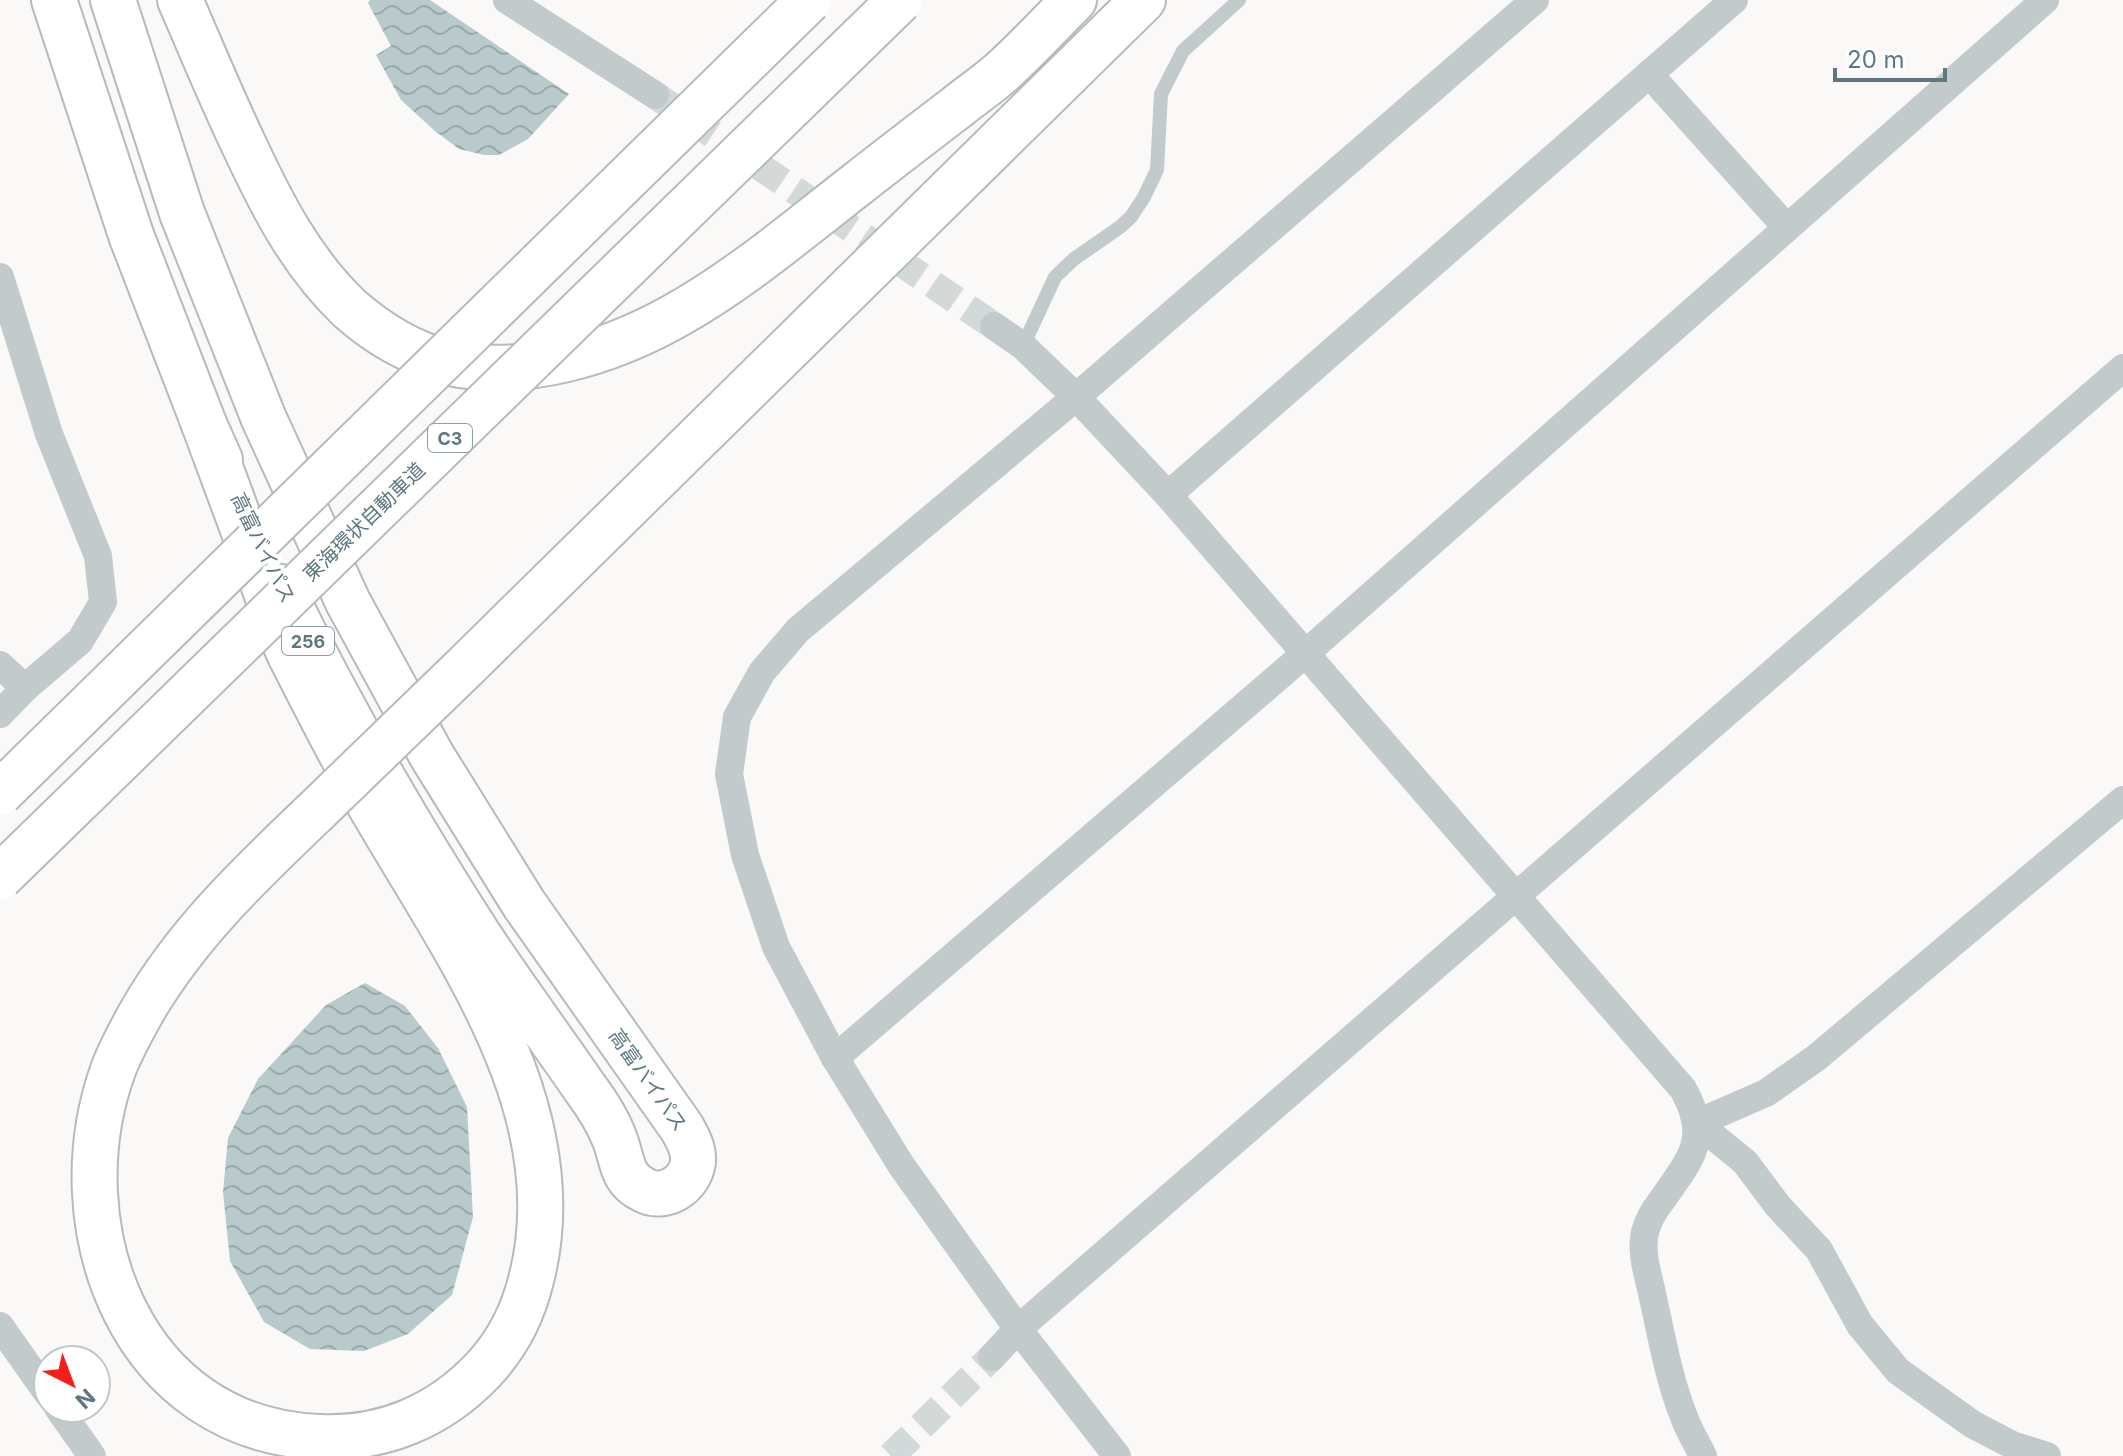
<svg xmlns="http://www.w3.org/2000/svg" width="2123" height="1456" font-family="Inter,'Noto Sans JP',sans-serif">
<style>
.water{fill:url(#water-waves)}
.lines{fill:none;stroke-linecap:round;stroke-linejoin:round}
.minor-tunnel{stroke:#d3d9d9;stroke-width:28;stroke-dasharray:28 14;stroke-linecap:butt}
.trunk-casing{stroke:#b3bbbe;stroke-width:48}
.motorway-casing{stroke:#b3bbbe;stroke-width:48}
.service{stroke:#c2cacc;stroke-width:14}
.minor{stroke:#c2cacc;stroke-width:28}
.trunk{stroke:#fff;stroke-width:44}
.motorway{stroke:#fff;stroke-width:44}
.motorway-bridge-casing{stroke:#b3bbbe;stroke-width:48;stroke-linecap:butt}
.motorway-bridge{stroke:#fff;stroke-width:44}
.labels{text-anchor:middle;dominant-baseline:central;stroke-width:8;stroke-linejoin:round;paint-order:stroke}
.shield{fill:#fff;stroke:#8ea0a6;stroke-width:2}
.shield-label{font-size:18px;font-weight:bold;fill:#5d7880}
.street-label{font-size:20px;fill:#5d7880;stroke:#fff}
</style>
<defs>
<pattern id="water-waves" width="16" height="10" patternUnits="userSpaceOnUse" patternTransform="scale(2)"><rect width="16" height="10" fill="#b8cacb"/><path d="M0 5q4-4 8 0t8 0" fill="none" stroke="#99a9aa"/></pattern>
</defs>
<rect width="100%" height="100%" fill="#faf9f7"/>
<g class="water">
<path d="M370 0H430L569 94 528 139 499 155H484L459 149 435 131 401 100 376 55 391 46 368 3Z"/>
<path d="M365 983 405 1006 438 1048 467 1107 473 1217 452 1295 408 1334 364 1351 310 1349 264 1322 230 1261 223 1192 228 1138 258 1079 326 1005Z"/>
</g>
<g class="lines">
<g class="minor-tunnel">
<path d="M655 95 994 326"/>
<path d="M891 1456 992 1357"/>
</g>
<g class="trunk-casing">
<g id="trunk">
<path d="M54 0 131 235 204 424 220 460"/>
<path d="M113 0 182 213 264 419 348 602 432 756 524 904 682 1128C688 1139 694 1149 693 1162 690 1185 664 1201 644 1190 621 1179 623 1161 615 1140 608 1121 597 1104 585 1088 550 1037 512 986 478 934 406 822 339 706 281 587"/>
</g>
</g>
<g class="motorway-casing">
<g id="motorway">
<path d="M180 0C201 48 221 97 244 145 272 205 301 262 349 308 377 333 413 355 450 363 524 379 608 353 673 317 738 281 797 231 856 185 889 159 923 133 957 107 973 94 990 83 1005 69 1029 47 1051 23 1074 0"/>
<path d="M204 424C223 476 242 527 261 578 270 603 278 630 290 655 319 712 349 771 382 826 461 960 574 1116 531 1280 523 1313 507 1344 484 1369 440 1416 383 1440 319 1437 133 1430 56 1229 113 1070 120 1051 130 1033 140 1015 184 937 248 876 313 814"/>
<path d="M465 667 1143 0"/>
</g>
</g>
<path class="service" d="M1023 346 1055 277 1074 259 1120 227 1131 217 1144 197 1157 170 1161 94 1183 51 1239 0"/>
<g class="minor">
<path d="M507 0 655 95"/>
<path d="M1649 74 1787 228"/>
<path d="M0 277 49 434 98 556 103 602 80 641 25 688 0 714"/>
<path d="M994 326 1023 346 1076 397 1168 495 1683 1089C1711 1139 1691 1158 1662 1200 1655 1209 1648 1220 1645 1232 1640 1254 1649 1277 1653 1298 1662 1338 1669 1380 1684 1417 1689 1431 1697 1443 1703 1456"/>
<path d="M1168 495 1734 0"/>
<path d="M0 665 25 688"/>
<path d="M835 1058 1306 653 2045 0"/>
<path d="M1697 1123 1766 1093 1816 1058 2123 800"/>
<path d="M1697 1123 1745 1162 1778 1206 1819 1250 1860 1325 1898 1371 1972 1424 2012 1445 2047 1456"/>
<path d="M0 1326 48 1394"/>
<path d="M992 1357 1018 1329 2123 368"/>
<path d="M58 1408 92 1456"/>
<path d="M1117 1456 1018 1329 901 1165 835 1058 776 947 745 855 729 774 737 717 762 672 798 630 1076 397 1535 0"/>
</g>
<use href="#trunk" class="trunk"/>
<use href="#motorway" class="motorway"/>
<g class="motorway-bridge-casing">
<g id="motorway-bridge">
<path d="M0 793 809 0"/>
<path d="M313 814 465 667"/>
<path d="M0 877 900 0"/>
</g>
</g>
<use href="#motorway-bridge" class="motorway-bridge"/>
</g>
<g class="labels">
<g class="shield">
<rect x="428" y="424" width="44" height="28" rx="6"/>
<rect x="282" y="627" width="52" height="28" rx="6"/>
</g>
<g class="shield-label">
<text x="450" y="438">C3</text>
<text x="308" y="641">256</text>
</g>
<g class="street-label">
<text transform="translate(364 522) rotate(-44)">東海環状自動車道</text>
<text transform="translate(263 548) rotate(64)">高富バイパス</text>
<text transform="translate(648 1080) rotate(55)">高富バイパス</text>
</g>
</g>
<g transform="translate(72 1384) rotate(138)"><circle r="38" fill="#ffffff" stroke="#bec9cc" stroke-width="2"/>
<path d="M0-6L14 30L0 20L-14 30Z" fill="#f61e1b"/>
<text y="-12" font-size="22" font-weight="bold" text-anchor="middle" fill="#5d7880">N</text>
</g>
<path d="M1835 68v12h110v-12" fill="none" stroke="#5d7880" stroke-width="4"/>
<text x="1847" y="68" font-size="24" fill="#5d7880" stroke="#ffffff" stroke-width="6" paint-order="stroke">20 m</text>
</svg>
